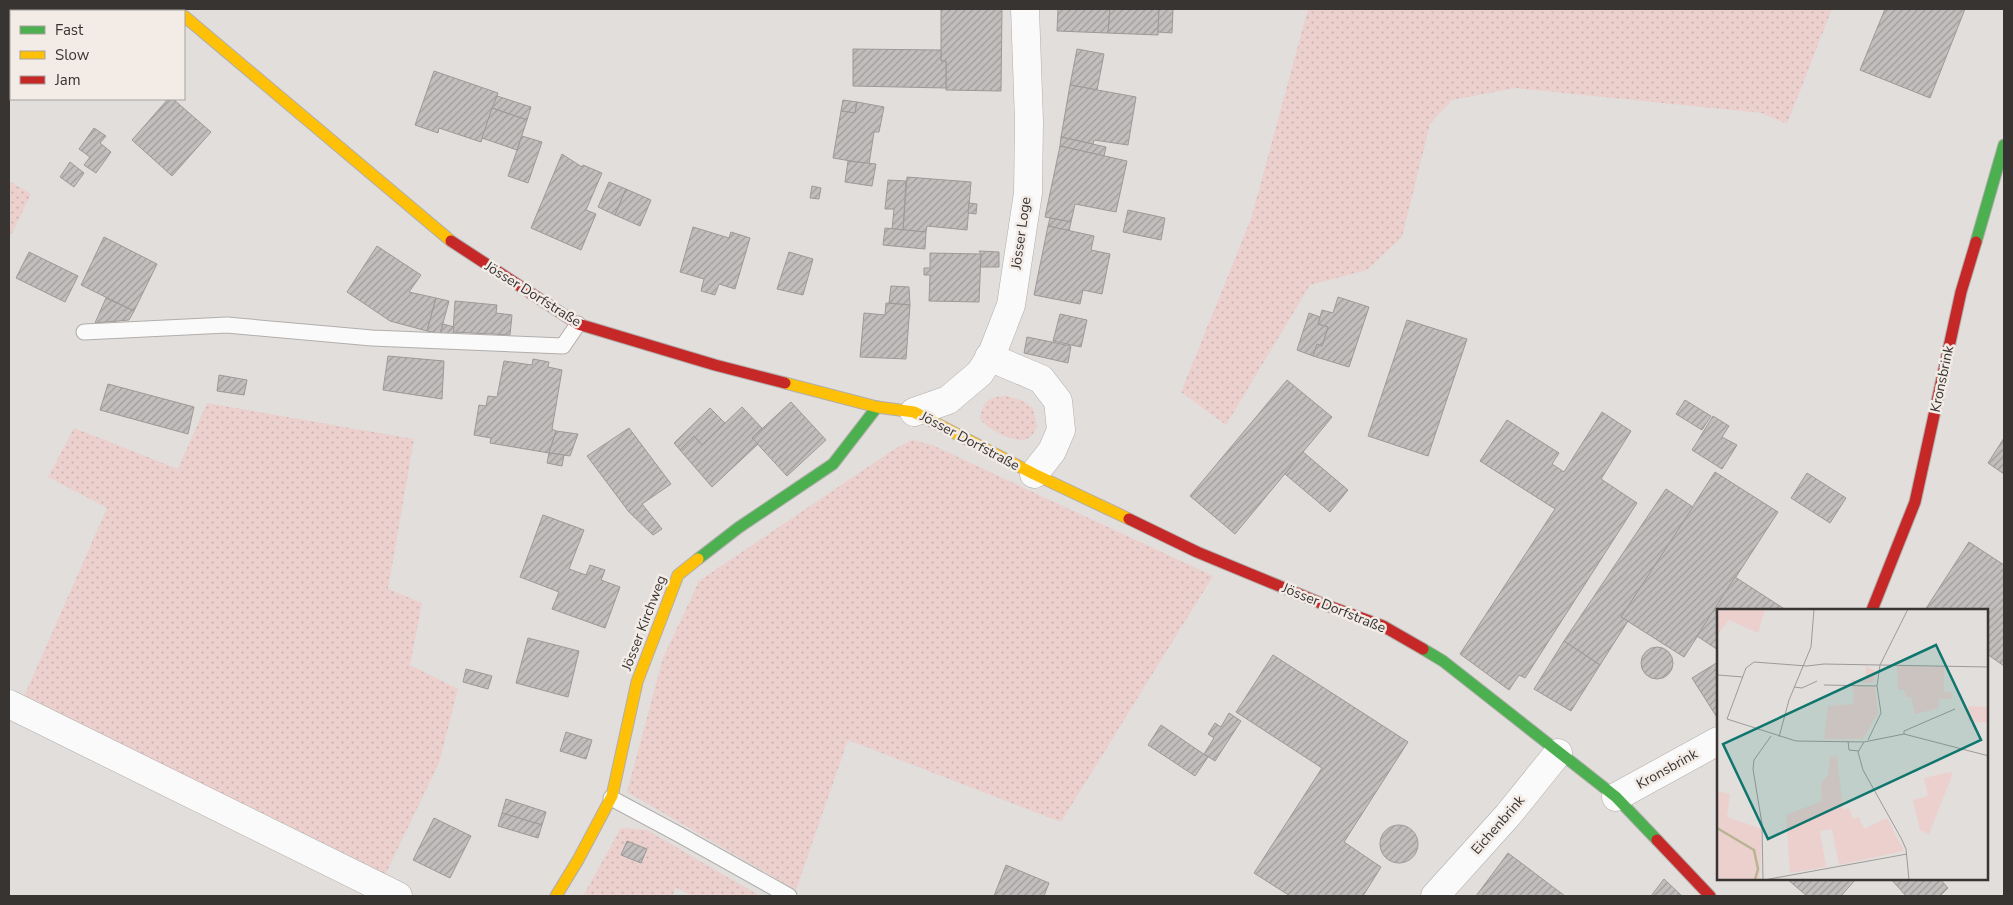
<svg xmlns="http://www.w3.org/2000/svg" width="2013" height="905" font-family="'Nunito Sans',sans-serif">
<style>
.grass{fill:url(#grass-dots)}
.building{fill:url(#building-hatch);stroke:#9c9997}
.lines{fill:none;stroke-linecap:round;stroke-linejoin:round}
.lane-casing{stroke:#b1aeac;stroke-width:17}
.street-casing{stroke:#b1aeac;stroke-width:29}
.fast-casing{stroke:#b1aeac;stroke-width:13}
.slow-casing{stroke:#b1aeac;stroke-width:13}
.jam-casing{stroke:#b1aeac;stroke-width:13}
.lane{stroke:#fafafa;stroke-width:15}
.street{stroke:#fafafa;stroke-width:28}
.fast{stroke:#4caf50;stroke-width:11}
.slow{stroke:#ffc107;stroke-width:11}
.jam{stroke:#c62828;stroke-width:11}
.labels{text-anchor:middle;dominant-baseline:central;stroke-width:5;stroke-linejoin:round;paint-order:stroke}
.street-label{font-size:14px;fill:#373432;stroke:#f2ebe6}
.inset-river{fill:none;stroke:#b8b593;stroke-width:2.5}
.inset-road{fill:none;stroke:#9d9a98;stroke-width:1}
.view{fill:#0f766e;fill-opacity:0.15;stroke:#0f766e;stroke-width:2.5}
.inset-edge{fill:none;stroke:#373432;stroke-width:2.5}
</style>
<defs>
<pattern id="grass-dots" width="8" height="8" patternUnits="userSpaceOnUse" patternTransform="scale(1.25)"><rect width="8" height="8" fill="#ebd0ce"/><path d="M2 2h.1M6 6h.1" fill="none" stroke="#cab3b1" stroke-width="1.8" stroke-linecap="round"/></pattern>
<pattern id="building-hatch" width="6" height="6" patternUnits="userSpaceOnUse" patternTransform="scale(1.25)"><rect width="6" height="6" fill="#c1bebd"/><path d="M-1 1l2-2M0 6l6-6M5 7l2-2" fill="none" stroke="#9e9b9a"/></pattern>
</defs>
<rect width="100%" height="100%" fill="#e1dedc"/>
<g class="grass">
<path d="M1308 9H1832L1787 124 1762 113 1515 88 1452 100 1430 124 1402 237 1367 270 1310 285 1226 425 1181 392 1251 219Z"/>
<path d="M9 181 31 194 9 239Z"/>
<path d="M1006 396 1021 400 1033 408 1037 427C1034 433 1030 439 1023 440 1011 441 984 428 980 418 983 401 989 397 1006 396Z"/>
<path d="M207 403 414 439 388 589 422 603 410 665 458 689 439 763 384 877 23 699 107 508 48 477 74 428 178 469Z"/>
<path d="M912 440 932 445 1213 576 1061 822 848 740 796 890 627 792 663 658 699 581 893 450Z"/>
<path d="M621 828 647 830 760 896H694L676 888 672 896H583Z"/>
</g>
<g class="building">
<path d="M80 9H104L106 11H77Z"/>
<path d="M941 9H1002L1001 91 946 90V61H941Z"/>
<path d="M1058 9H1110L1108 33 1057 31Z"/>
<path d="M1110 9H1159L1158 35 1108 33Z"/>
<path d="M1159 9H1173L1172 33 1158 32Z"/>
<path d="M1885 9H1965L1930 98 1860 70Z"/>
<path d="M853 49 941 50V61H946V88L853 86Z"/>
<path d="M1077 49 1104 54 1097 90 1070 85Z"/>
<path d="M434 71 498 93 481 142 439 128 438 133 415 125Z"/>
<path d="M1070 85 1136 97 1128 145 1094 140 1093 144 1061 137Z"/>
<path d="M497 96 531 107 527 120 492 108Z"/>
<path d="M168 99H173L211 132 172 176 132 140Z"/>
<path d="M843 100 857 102 855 113 841 111Z"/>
<path d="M857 102 884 107 879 132H874L869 164 833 158 841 111 855 113Z"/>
<path d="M492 108 527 120 517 150 482 138Z"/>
<path d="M94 128 106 136 100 143 111 152 96 173 84 165 90 157 79 149Z"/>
<path d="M522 136 542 142 528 183 508 176Z"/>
<path d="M1061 137 1106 147 1104 156 1060 146Z"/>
<path d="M1060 146 1127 161 1116 212 1075 204 1071 222 1045 217Z"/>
<path d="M562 154 582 167 583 165 602 173 586 210 596 214 581 250 531 228Z"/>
<path d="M848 161 876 164 872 186 845 182Z"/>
<path d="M70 162 84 173 74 187 60 177Z"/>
<path d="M907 177 971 182 967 230 927 226 926 232 903 230Z"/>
<path d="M888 180 906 181 903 230 892 229 894 209H885Z"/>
<path d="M609 182 626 189 615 215 598 207Z"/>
<path d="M812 186 821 188 819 199 810 198Z"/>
<path d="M626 189 651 200 640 226 615 215Z"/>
<path d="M969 203 977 204 976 214 968 213Z"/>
<path d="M1128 210 1165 218 1161 240 1123 232Z"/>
<path d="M1050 218 1071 222 1069 231 1048 226Z"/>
<path d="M1048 226 1094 236 1091 250 1110 254 1102 294 1083 290 1080 304 1034 295Z"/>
<path d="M693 227 729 238 731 232 750 238 735 289 719 284 715 295 701 291 704 279 680 272Z"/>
<path d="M885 228 926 232 925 249 883 245Z"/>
<path d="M104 237 157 264 134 311 81 285Z"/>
<path d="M377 246 421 275 409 292 436 298 427 331 390 321 347 292Z"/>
<path d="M979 251 999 252V267H980L981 254Z"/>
<path d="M29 252 78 276 65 302 16 278Z"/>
<path d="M789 252 813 259 803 295 777 289Z"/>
<path d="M930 253 981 254 979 302 929 301 930 275H924V268H930Z"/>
<path d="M891 286 909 287 910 305 889 303Z"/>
<path d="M1338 297 1369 307 1349 367 1313 356 1317 344 1322 346 1328 327 1318 324 1322 310 1333 313Z"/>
<path d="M106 298 134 311 129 320 95 323Z"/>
<path d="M436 298 449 301 440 334 427 331Z"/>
<path d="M455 301 497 305 496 313 512 315 510 335 453 332Z"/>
<path d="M886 303 910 305 906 359 860 357 864 313 885 315Z"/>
<path d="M1309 313 1320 317 1318 324 1328 327 1322 346 1317 344 1313 356 1297 350Z"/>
<path d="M1060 314 1087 320 1081 347 1053 341Z"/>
<path d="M1407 320 1467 339 1428 456 1368 436Z"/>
<path d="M443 324 454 327 453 336 440 334Z"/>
<path d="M1027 337 1071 346 1068 363 1024 353Z"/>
<path d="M388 356 444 361 442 399 383 390Z"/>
<path d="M533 359 549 362 548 367 562 370 552 429 556 431 549 453 490 443 491 438 474 435 479 405 486 406 488 396 497 397 504 361 532 365Z"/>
<path d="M219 375 247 380 244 395 217 391Z"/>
<path d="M1287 380 1332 417 1235 534 1190 496Z"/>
<path d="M108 384 194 407 188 434 100 410Z"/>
<path d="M1685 400 1711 416 1702 430 1676 414Z"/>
<path d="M791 402 826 440 787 476 752 438Z"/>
<path d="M742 407 762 428 752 438 758 444 712 487 680 450 694 436 702 445Z"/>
<path d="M710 408 725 423 702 445 694 436 680 450 674 443Z"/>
<path d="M1602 412 1631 431 1601 479 1637 503 1525 678 1519 675 1509 690 1460 654 1555 509 1480 461 1507 420 1559 453 1552 464 1564 472Z"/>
<path d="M1713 416 1729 426 1722 437 1737 445 1722 469 1692 450Z"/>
<path d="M629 428 671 484 642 504 662 529 653 535 629 512 587 456Z"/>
<path d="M556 431 578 434 570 456 549 453Z"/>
<path d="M2004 438V474L1988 463Z"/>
<path d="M1303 452 1348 490 1330 512 1285 474Z"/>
<path d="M549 453 564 455 562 466 547 463Z"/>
<path d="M1715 472 1778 512 1684 657 1621 617Z"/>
<path d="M1807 473 1846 498 1830 523 1791 498Z"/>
<path d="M1666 489 1693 507 1621 617 1628 621 1600 665 1564 641Z"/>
<path d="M543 515 584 530 569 569 586 575 590 565 605 570 601 580 620 587 605 628 552 609 559 592 520 577Z"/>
<path d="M1969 542 2004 565V666L1987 654V610H1925Z"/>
<path d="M1735 577 1786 610H1718V650L1697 636Z"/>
<path d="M528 638 579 651 568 697 516 683Z"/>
<path d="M1564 641 1600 665 1571 711 1534 689Z"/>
<circle cx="1657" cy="663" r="16"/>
<path d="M1273 655 1408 742 1344 842 1381 867 1363 896H1290L1254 873 1322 768 1236 712Z"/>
<path d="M1718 662V719L1692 678Z"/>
<path d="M466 669 492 676 488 689 463 682Z"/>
<path d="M1229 713 1241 721 1215 761 1204 754 1214 738 1208 734 1215 723 1221 727Z"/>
<path d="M1161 725 1208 757 1195 776 1148 745Z"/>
<path d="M566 732 592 740 586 759 560 751Z"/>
<path d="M506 799 546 812 542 825 502 813Z"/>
<path d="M502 813 542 825 538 838 498 826Z"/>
<path d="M434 818 471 836 450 878 413 860Z"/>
<circle cx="1399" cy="844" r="19"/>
<path d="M627 841 647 849 641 863 621 855Z"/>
<path d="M1508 853 1565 896H1476Z"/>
<path d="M1006 865 1049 883 1044 896H994Z"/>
<path d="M1664 879 1682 896H1651Z"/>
<path d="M1787 879H1856L1841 896H1807Z"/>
<path d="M1891 879H1940L1948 888 1940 896H1906Z"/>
</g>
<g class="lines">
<g class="lane-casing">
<g id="lane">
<path d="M84 332 227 325 372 338 563 346 578 324"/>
<path d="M611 798 680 835 789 896"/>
</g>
</g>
<g class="street-casing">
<g id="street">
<path d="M989 357 1041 379 1058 401 1061 430 1052 451 1034 474"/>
<path d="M914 412 948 400 980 373 992 354 1011 305 1028 193 1029 121 1025 9"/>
<path d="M9 704 398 896"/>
<path d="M1616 797 1718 741"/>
<path d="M1435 896 1508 815 1558 753"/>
</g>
</g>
<g class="fast-casing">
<g id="fast">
<path d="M1976 242 2004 145"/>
<path d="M698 559 738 528 833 464 877 407"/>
<path d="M1423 649 1443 661 1616 797 1657 840"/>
</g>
</g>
<g class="slow-casing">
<g id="slow">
<path d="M184 16 451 241"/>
<path d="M785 383 877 407 914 412 1034 474 1129 519"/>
<path d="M556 896 578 860 612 796 637 682 678 575 698 559"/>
</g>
</g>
<g class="jam-casing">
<g id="jam">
<path d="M451 241 578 324 715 365 785 383"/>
<path d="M1129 519 1197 552 1323 604 1383 626 1423 649"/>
<path d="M1872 610 1915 502 1961 292 1976 242"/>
<path d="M1657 840 1710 896"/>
</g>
</g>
<use href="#lane" class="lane"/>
<use href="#street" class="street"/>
<use href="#fast" class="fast"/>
<use href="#slow" class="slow"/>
<use href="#jam" class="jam"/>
</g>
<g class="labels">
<g class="street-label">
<text transform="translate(1021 233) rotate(-82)">Jösser Loge</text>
<text transform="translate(533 294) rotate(32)">Jösser Dorfstraße</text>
<text transform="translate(1942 379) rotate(-78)">Kronsbrink</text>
<text transform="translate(970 441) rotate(28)">Jösser Dorfstraße</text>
<text transform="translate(1334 608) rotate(22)">Jösser Dorfstraße</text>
<text transform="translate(644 623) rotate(-69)">Jösser Kirchweg</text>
<text transform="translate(1667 769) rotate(-29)">Kronsbrink</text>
<text transform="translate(1498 825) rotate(-49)">Eichenbrink</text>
</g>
</g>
<g transform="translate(1717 609)">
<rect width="271" height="271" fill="#e1dedc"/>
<path d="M0 0H48L41 24 12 11 0 26ZM149 57 158 62 157 74 134 73V71H148ZM180 57 227 58V83H235V90H222V99L198 105 194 88H189L187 81H181ZM136 76 158 78 161 104 146 130H107L111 97 137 95ZM251 97 271 98V114L251 112ZM113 147 120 148 126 201 132 199 136 210 142 208 147 220 170 209 187 242 122 256 115 220 103 222 109 258 73 264 69 206 105 192 104 175 111 165ZM233 163 236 164 212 225 203 221 196 191 211 187 207 169ZM0 182 13 185 10 208 45 220 43 271H0Z" fill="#ebd0ce"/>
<path class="inset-river" d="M0 219 37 241 41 260 38 271"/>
<path class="inset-road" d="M1 66 26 68M107 76 160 77M77 78 85 79 100 72M10 110 29 59 37 53 90 57 107 55 272 58M10 110 79 132 147 133 187 125 272 147M187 125V122L238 100M62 128 72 91 94 38 97 0M151 131 164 104 160 77 163 56 191 0M131 132 132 141 142 142M147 133 141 143 146 161 184 229 189 240 192 271M46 271 45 215 36 160 37 151 54 127M47 271 190 245"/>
<path class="view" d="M219 36 264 131 51 230 6 135Z"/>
<rect width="271" height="271" class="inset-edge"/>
</g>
<rect width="2013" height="905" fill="none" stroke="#373432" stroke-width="20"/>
<rect x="10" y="10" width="175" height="90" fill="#f2ebe6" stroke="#a7a29e"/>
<rect x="20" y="26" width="25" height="8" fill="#4caf50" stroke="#a7a29e"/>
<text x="55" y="35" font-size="15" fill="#373432">Fast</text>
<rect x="20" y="51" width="25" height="8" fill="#ffc107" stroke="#a7a29e"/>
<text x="55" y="60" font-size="15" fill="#373432">Slow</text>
<rect x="20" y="76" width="25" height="8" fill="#c62828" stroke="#a7a29e"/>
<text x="55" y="85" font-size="15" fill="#373432">Jam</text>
</svg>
